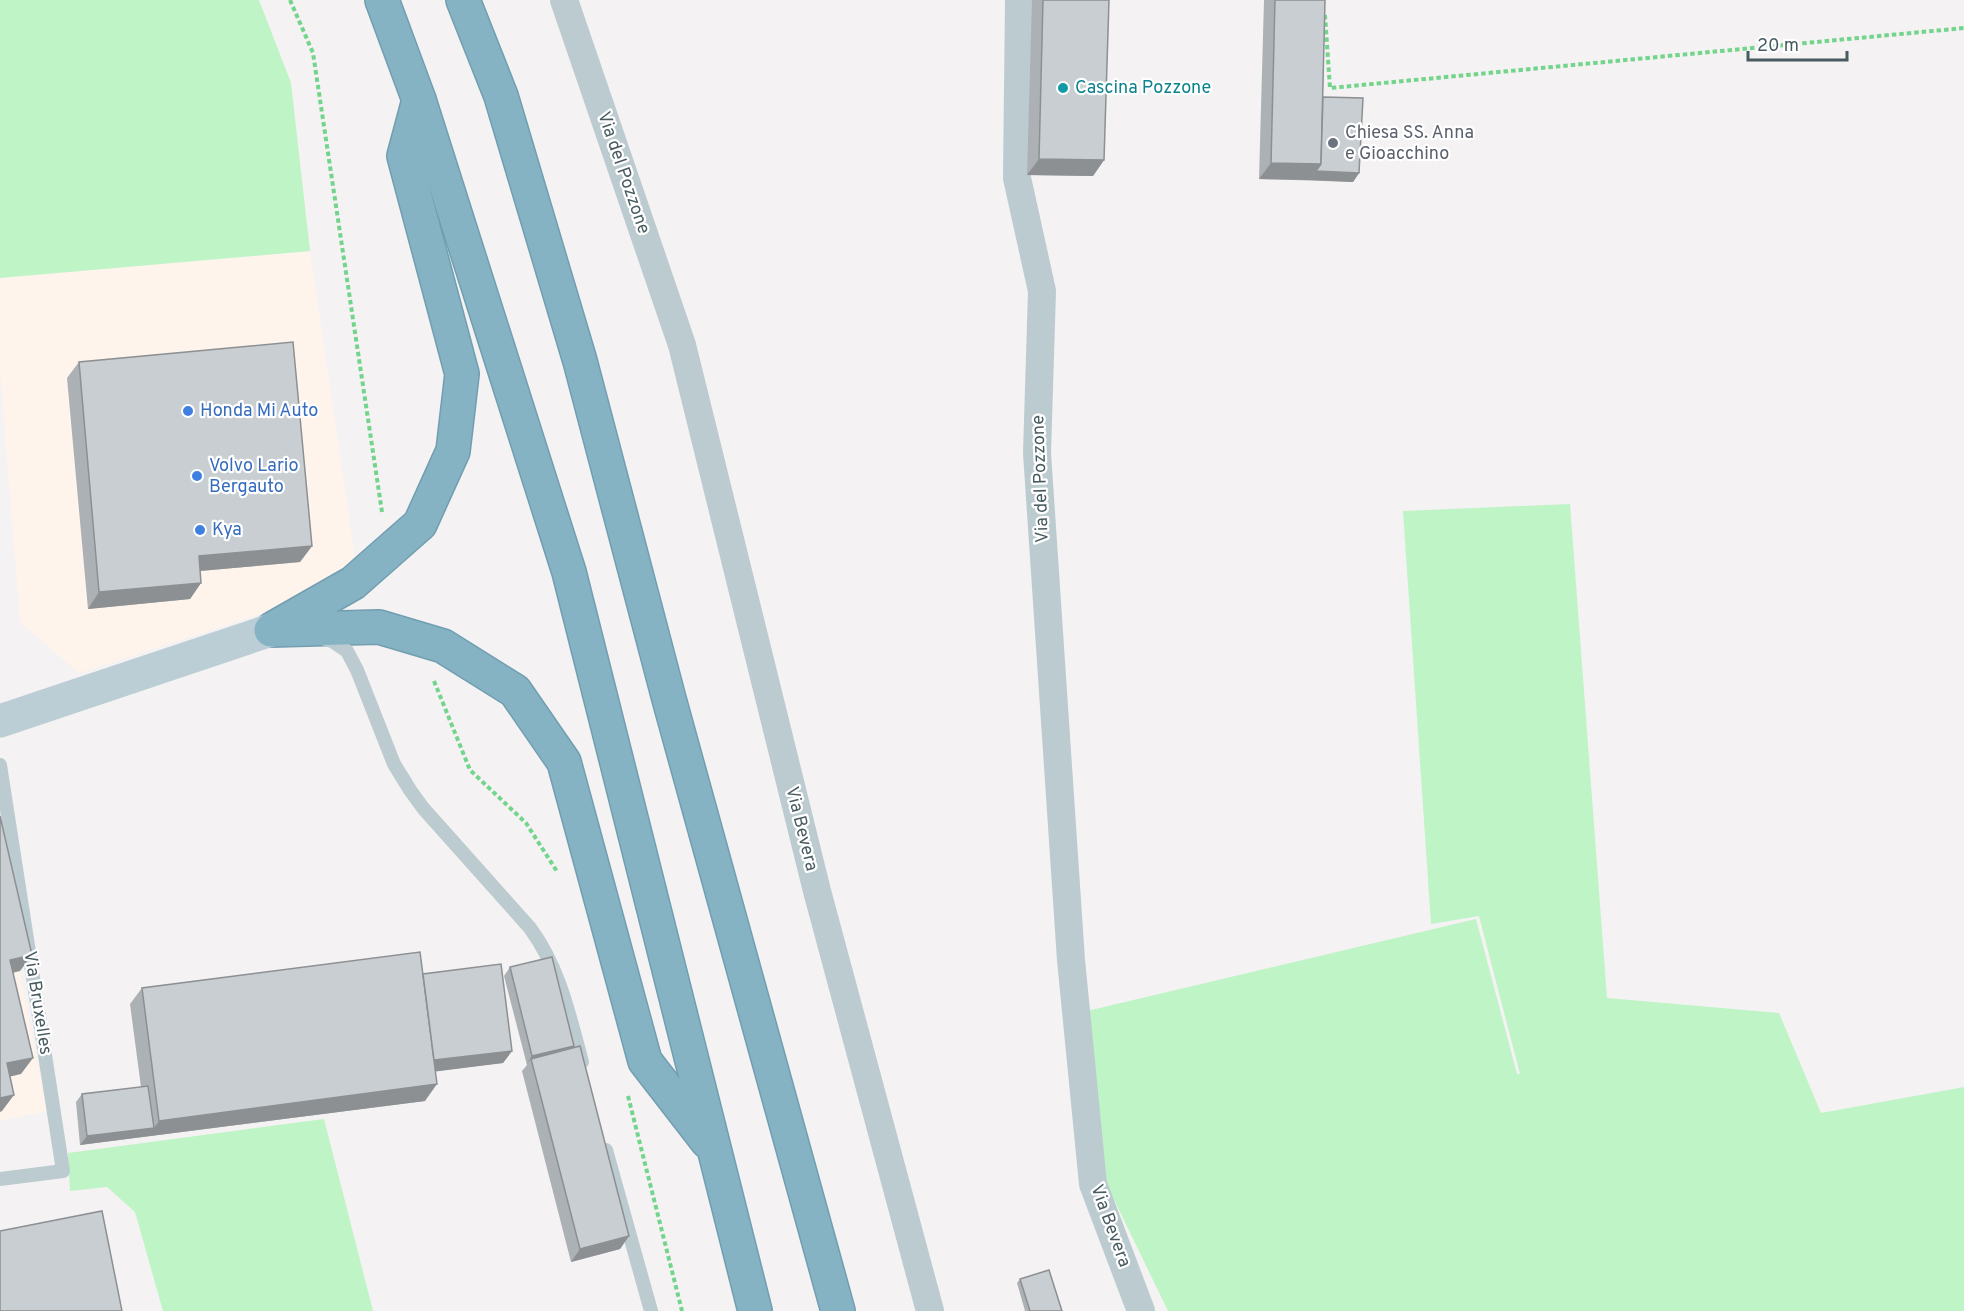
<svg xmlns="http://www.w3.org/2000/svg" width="1964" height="1311" font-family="Overpass,sans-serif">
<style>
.commercial{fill:#fef4ec}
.green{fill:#bef4c6}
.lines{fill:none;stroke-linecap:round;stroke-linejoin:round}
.highway-casing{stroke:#719eb0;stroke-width:36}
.path{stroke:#73d58c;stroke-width:4;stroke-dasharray:4.5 3;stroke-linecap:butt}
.lane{stroke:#bccbcf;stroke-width:14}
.street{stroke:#bccbcf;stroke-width:28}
.secondary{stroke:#bcced5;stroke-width:33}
.highway{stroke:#86b3c4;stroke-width:33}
.wall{fill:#acb1b5}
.shaded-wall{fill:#8c9093}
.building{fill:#c8ced2;stroke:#8c9093;stroke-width:1.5}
.culture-dot{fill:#0f9aa8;stroke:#fff;stroke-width:2}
.worship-dot{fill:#6b7280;stroke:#fff;stroke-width:2}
.shop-dot{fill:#3f7fe0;stroke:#fff;stroke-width:2}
.labels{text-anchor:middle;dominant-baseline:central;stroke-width:4.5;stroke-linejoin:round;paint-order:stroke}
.culture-label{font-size:18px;fill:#0d838f;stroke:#fff;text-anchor:start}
.worship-label{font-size:18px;fill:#5b616d;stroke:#fff;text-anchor:start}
.street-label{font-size:18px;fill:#485b61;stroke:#fff}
.shop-label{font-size:18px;fill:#366cbe;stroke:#fff;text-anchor:start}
</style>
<rect width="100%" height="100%" fill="#f4f2f2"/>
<g class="commercial">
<path d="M310 251 356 565 328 592 79 673 20 622 0 369V278Z"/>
<path d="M0 870 47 1111 0 1121Z"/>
</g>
<g class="green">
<path d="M0 0H259L291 83 310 251 0 278Z"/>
<path d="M1570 504 1607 998 1779 1013 1821 1113 1964 1087V1311H1168L1107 1185 1087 1011 1476 919 1517 1074H1520L1479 916 1431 924 1403 511Z"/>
<path d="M324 1119 373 1311H163L135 1212 107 1187 70 1191 68 1153Z"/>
</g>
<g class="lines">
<g class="highway-casing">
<g id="highway">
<path d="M382 0 419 100 569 572 755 1311"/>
<path d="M463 0 501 96 580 361 669 699 838 1311"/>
<path d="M274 628 353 583 420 524 453 451 462 374 404 156 419 100"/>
<path d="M271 630 379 627 443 646 515 691 564 762 645 1061 707 1141"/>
</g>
</g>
<g class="path">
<path d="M290 0 313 53 382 512"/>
<path d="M1325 15 1330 88 1964 28"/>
<path d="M434 681 470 770 526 823 558 873"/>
<path d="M628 1096 682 1311"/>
</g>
<g class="lane">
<path d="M323 638 332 641 347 651 357 670 394 764 410 790 423 808 530 928C560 969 569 1014 582 1062"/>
<path d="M0 765 63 1171 0 1179"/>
<path d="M606 1150 651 1311"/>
</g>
<g class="street">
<path d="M564 0 682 345 817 891 930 1311"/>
<path d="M1019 0 1017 178 1042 291 1037 453 1071 960 1093 1184 1141 1311"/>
</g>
<path class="secondary" d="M0 721 271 630"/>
<use href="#highway" class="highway"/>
</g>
<g class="wall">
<path d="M1032 0H1109L1104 160 1093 176 1027 175Z"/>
<path d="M1264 0H1325L1323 97 1359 173 1353 182 1259 179Z"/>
<path d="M79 362 312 546 300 562 200 571 201 583 190 599 88 609 67 378Z"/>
<path d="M510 967 574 1046 572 1048 629 1236 620 1249 571 1262 522 1071 527 1065 504 976Z"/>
<path d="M423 974 512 1051 503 1063 435 1071 425 1101 80 1145 76 1102 82 1094 141 1087 130 1004 142 988Z"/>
<path d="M1020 1279 1062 1311H1025L1017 1283Z"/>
</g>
<g class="shaded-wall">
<path d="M1039 159 1104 160 1093 176 1027 175Z"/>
<path d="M1271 163 1321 164 1310 180 1259 179Z"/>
<path d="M1316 171 1359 173 1353 182 1310 180Z"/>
<path d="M312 546 300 562 188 572 199 556Z"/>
<path d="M201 583 190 599 88 609 99 592Z"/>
<path d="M32 955 20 971 0 976 10 960Z"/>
<path d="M574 1046 568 1054 531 1059 526 1065 532 1056Z"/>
<path d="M512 1051 503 1063 424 1073 433 1060Z"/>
<path d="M33 1058 21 1074 0 1079 7 1063Z"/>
<path d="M437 1084 425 1101 80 1145 87 1136 154 1128 159 1121Z"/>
<path d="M14 1095 2 1111 0 1112V1098Z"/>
<path d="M629 1236 620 1249 571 1262 580 1249Z"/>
</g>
<g class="building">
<path d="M1043 0H1109L1104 160 1039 159Z"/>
<path d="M1275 0H1325L1321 164 1271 163Z"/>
<path d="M1323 97 1363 98 1359 173 1316 171 1321 164Z"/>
<path d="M293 342 312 546 199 556 201 583 99 592 79 362Z"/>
<path d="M0 816 32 955 10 960 33 1058 7 1063 14 1095 0 1098Z"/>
<path d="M420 952 437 1084 159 1121 142 988Z"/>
<path d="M552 957 574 1046 532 1056 510 967Z"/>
<path d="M501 964 512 1051 434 1060 423 974Z"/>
<path d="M580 1046 629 1236 580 1249 531 1059Z"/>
<path d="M148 1086 154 1128 87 1136 82 1094Z"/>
<path d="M102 1211 122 1311H0V1231Z"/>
<path d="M1049 1270 1062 1311H1030L1020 1279Z"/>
</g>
<circle class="culture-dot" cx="1063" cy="88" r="6"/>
<circle class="worship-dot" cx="1333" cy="143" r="6"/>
<g class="shop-dot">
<circle cx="188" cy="411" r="6"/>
<circle cx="197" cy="476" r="6"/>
<circle cx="200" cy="530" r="6"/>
</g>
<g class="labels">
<g class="culture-label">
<text x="1075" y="88">Cascina Pozzone</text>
</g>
<g class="worship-label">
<text x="1345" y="133">Chiesa SS. Anna<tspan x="1345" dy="21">e Gioacchino</tspan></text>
</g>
<g class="street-label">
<text transform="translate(623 173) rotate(71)">Via del Pozzone</text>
<text transform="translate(1041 479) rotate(-92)">Via del Pozzone</text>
<text transform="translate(801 829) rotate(76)">Via Bevera</text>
<text transform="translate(37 1003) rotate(81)">Via Bruxelles</text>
<text transform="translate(1110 1226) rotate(70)">Via Bevera</text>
</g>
<g class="shop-label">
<text x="200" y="411">Honda Mi Auto</text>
<text x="209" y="466">Volvo Lario<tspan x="209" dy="21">Bergauto</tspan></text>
<text x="212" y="530">Kya</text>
</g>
</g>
<path d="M1748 51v9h99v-9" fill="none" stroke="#485b61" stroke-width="3"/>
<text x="1757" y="51" font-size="18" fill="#485b61" stroke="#ffffff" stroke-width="4.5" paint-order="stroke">20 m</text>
</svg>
